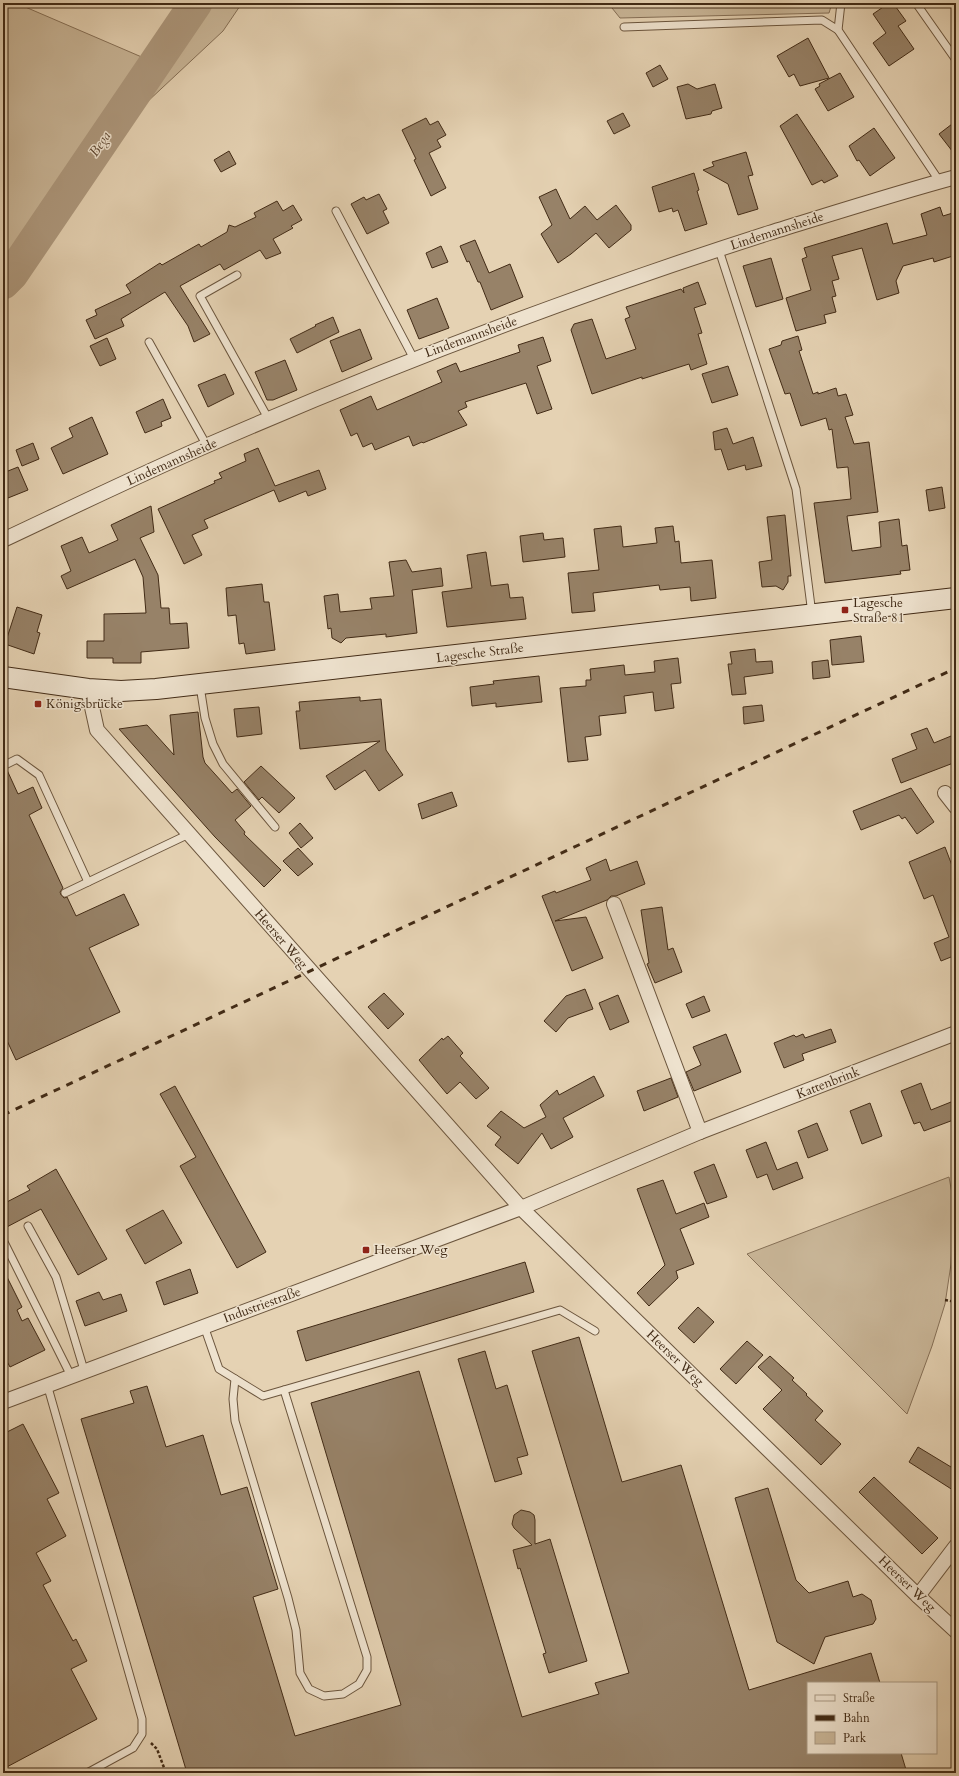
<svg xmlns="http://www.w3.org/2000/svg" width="959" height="1776" font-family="Cardo,serif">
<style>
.green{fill:#c9b698;stroke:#867057}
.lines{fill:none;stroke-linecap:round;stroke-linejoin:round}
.river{stroke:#ae997e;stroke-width:33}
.building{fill:#978268;stroke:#422b16}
.lane-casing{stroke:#6b553d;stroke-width:9}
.street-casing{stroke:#6b553d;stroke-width:16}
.secondary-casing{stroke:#422b16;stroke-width:22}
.path{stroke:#422b16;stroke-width:2.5;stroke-dasharray:3 2;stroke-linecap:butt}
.lane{stroke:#eee2ce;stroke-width:7}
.street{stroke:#eee2ce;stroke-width:14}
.secondary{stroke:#eee2ce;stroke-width:20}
.rail{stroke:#422b16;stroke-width:3;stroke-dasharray:7 7;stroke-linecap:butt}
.poi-dot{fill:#8f2418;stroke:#eee2ce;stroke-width:1.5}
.labels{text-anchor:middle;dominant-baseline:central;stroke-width:3;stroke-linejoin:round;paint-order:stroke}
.street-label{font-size:13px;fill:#422b16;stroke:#eee2ce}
.poi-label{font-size:13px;fill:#422b16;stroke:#eee2ce;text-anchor:start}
.water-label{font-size:14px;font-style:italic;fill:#5d4630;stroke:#eee2ce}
</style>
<rect width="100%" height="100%" fill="#e5d2b3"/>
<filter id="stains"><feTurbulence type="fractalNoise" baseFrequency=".005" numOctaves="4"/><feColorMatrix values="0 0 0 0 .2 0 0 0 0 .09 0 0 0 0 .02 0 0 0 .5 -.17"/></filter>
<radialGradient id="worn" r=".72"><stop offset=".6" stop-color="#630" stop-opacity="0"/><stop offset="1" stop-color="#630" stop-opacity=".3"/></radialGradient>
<g class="green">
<path d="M3 3H16L144 58 179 3H242L223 31 131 117 143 60 103 118 3 274Z"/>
<path d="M608 3H832L829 13 620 18Z"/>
<path d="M949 1177 954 1205 951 1264 945 1304 932 1346 907 1414 747 1254Z"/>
</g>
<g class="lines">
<path class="river" d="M3 283 12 274 196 3"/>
</g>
<g class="building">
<path d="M889 3H893L906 21 898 26 914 49 889 66 873 43 886 33 873 14Z"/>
<path d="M808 38 829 78 800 86 794 74 789 77 777 56Z"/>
<path d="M660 65 668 79 653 87 646 73Z"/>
<path d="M840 73 854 97 828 111 815 89 820 86 819 84Z"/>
<path d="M688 84 697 89 715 84 722 108 712 111 711 114 686 119 677 87Z"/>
<path d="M623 113 630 126 614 134 607 121Z"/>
<path d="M797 114 838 176 824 183 822 180 812 185 780 126Z"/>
<path d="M426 118 430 125 438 121 446 135 437 140 441 147 429 153 446 188 431 196 414 160 416 159 402 130Z"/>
<path d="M956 121V156L939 134Z"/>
<path d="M874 128 895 158 870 176 859 160 857 161 849 146Z"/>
<path d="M229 151 236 164 221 172 214 160Z"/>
<path d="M746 152 753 175 748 176 758 209 738 215 728 184 703 170 714 166 712 162Z"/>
<path d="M694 173 699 190 697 191 707 224 685 231 678 210 673 212 672 208 659 212 652 187Z"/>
<path d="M556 189 570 219 585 206 597 220 616 205 631 225V230L609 248 596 233 571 254 558 263 541 234 552 225 539 197Z"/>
<path d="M379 194 387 209 383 211 389 223 367 234 351 204 364 197 366 200Z"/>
<path d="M277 201 283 211 293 205 302 220 291 226 293 228 273 239 281 253 266 259 260 250 224 270 220 264 180 286 210 334 194 342 188 326 165 292 121 319 124 326 95 339 86 320 97 315 95 310 131 293 126 285 160 263 162 265 199 244 201 247 227 232 229 225 235 227 256 217 254 213Z"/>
<path d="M940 207 943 216 956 212V255L934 262 933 258 903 266 896 281 899 293 877 300 862 248 832 256 839 279 832 281 836 296 832 297 836 312 824 315 826 323 796 331 786 298 811 290 802 259 807 257 804 248 887 223 893 244 927 235 921 214Z"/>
<path d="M475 240 489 273 510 264 523 297 491 310 480 282H478L469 261 467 262 460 246Z"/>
<path d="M441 246 448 262 432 268 426 253Z"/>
<path d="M771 258 783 299 756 307 743 266Z"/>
<path d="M698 282 706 304 694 308 702 333 698 334 707 364 691 370 689 364 642 379V377L592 394 571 330 574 324 592 319 606 359 636 349 625 319 630 317 626 307 681 289 684 293 683 288Z"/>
<path d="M437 298 449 328 419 339 407 310Z"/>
<path d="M333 317 339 332 297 353 290 339 316 326 315 325Z"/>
<path d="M360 329 372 359 342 372 330 341Z"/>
<path d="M798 336 802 350 799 351 813 394 818 392V394L836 388 838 396 846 394 853 415 845 417 854 444 869 442 878 512 847 516 852 551 881 547 879 522 899 519 902 546 907 545 910 570 900 571 901 574 825 583 814 503 851 499 848 467 837 468 832 429 829 430 826 418 801 426 790 393 785 394 769 349 781 345 782 341Z"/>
<path d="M543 337 551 361 537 366 552 409 537 414 526 383 465 402 467 407 458 411 467 425 423 443 422 442 413 446 409 436 375 450 372 443 363 447 357 433 351 436 340 410 371 396 377 410 442 382 437 371 456 363 460 372 520 352 518 345Z"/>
<path d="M107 338 116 359 100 366 90 346Z"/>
<path d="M285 360 297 390 273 400H267L255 372Z"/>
<path d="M728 366 738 395 712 403 702 374Z"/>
<path d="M225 374 234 394 208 407 198 385Z"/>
<path d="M163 399 171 418 161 422 162 426 145 433 136 412Z"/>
<path d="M92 417 108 454 63 474 51 448 73 437 69 428Z"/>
<path d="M727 428 733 444 753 437 762 466 746 470 745 465 728 470 721 449 715 450 713 432Z"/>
<path d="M33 443 39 459 22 466 16 450Z"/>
<path d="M258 448 275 486 319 470 326 489 308 496 306 491 279 502 274 490 204 520 208 528 192 535 202 555 184 564 158 509 215 483 214 481 222 478 219 473 246 461 244 454Z"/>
<path d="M18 467 28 490 3 500V473Z"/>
<path d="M942 487 945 508 929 511 926 490Z"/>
<path d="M151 506 154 532 140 538 158 575 161 608H169L170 624 187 623 189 648 141 652V663H113V658H87V641H104V614L146 613 143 577 135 559 67 589 61 576 71 571 61 546 82 537 89 553 118 540 111 525Z"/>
<path d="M785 515 791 576H788V582L783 590 776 586 762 587 759 562 772 560 767 517Z"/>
<path d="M621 526 623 547 657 543 655 528 673 526 675 542 679 541 681 563 712 560 716 598 691 601 690 587 660 590 659 585 593 593 595 611 572 613 568 573 599 570 594 529Z"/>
<path d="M543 533 544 540 563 538 565 557 523 562 520 536Z"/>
<path d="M486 552 491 586 508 584 510 598 523 597 526 619 447 627 442 592 472 588 467 555Z"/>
<path d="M406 560 412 572 441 568 443 586 412 590 417 633 386 637V634L346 638 341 643 332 638 331 628 328 629 324 596 338 594 340 612 372 609 370 598 394 596 389 562Z"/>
<path d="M262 584 264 602H269L275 650 246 654 244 643 239 644 236 615 228 616 226 588Z"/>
<path d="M17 607 42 615 37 632 40 633 34 654 5 644Z"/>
<path d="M861 636 864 662 832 665 830 640Z"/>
<path d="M755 649 756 662 772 661 773 673 744 677 746 694 732 695 728 664H732L730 652Z"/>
<path d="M678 658 681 683 671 684 674 708 655 711 653 692 624 696 626 713 599 716 601 735 585 737 588 760 568 762 560 688 586 686V680H591L590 669 624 665 625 675 655 672 654 661Z"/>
<path d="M828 660 830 677 813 679 812 662Z"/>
<path d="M539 676 542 702 496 707V703L472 706 470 687 494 684 493 681Z"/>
<path d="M360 697V701L381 699 386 750 403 775 379 791 365 770 335 790 326 776 380 741 300 749 296 711H300L299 702Z"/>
<path d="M762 705 764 721 744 724 743 707Z"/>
<path d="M259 707 262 734 237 737 234 709Z"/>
<path d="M198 712 203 757 205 763 232 793 237 789 251 806 235 820 245 832 244 834 281 870 264 887 215 837 119 729 147 725 174 755 170 715Z"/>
<path d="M927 728 934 743 956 734V762L901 783 892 759 917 749 911 734Z"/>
<path d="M261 766 295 798 279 813 262 797 259 800 244 782Z"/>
<path d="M7 770 18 794 33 787 42 808 29 815 63 888 60 892 61 895 64 898 67 897 76 916 124 894 139 925 89 948 120 1012 16 1060 3 1032V771Z"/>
<path d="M911 788 934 822 917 834 905 817 902 819 899 815 861 830 853 811Z"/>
<path d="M452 792 457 806 422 819 418 804Z"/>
<path d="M300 823 313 838 301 848 289 833Z"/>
<path d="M945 847 956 876V955L941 961 934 943 949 937 933 895 924 899 909 862Z"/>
<path d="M298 848 313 864 298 876 283 861Z"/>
<path d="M606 859 610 871 637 861 645 884 616 896H611L607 900 555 921 586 917 603 958 572 971 542 896 555 891 556 893 591 880 586 868Z"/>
<path d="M662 907 668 950 673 948 682 972 655 983 647 964 649 963 641 910Z"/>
<path d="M585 989 593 1009 568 1018 556 1032 544 1021 566 996Z"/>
<path d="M384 993 404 1014 388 1029 368 1007Z"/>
<path d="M618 995 629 1022 610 1030 599 1003Z"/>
<path d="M704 996 710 1011 692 1018 686 1004Z"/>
<path d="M831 1029 836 1042 802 1054 804 1060 784 1068 774 1043 794 1035 796 1037 803 1034 805 1038Z"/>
<path d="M726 1034 741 1072 694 1091 686 1072 701 1065 693 1047Z"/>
<path d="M448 1036 463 1053 460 1056 489 1088 476 1099 460 1082 447 1094 419 1060 442 1038 443 1040Z"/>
<path d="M594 1076 604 1096 563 1118 573 1137 551 1149 542 1133 518 1164 495 1145 501 1137 487 1126 501 1111 524 1128 546 1117 540 1105 557 1090 559 1095Z"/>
<path d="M671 1078 678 1097 644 1111 637 1091Z"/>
<path d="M921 1083 931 1110 956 1100V1119L924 1131 920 1122 914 1124 901 1091Z"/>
<path d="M175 1086 266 1252 237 1268 180 1166 196 1157 160 1094Z"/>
<path d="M870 1103 882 1136 862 1144 850 1111Z"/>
<path d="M817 1123 828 1150 808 1158 798 1131Z"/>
<path d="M766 1142 777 1170 797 1162 803 1178 773 1190 767 1174 757 1178 746 1150Z"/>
<path d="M714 1164 727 1197 707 1204 694 1172Z"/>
<path d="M56 1169 107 1259 78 1275 41 1209 3 1229V1204L30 1190 27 1186Z"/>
<path d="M663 1180 676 1214 704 1203 709 1217 680 1229 694 1264 676 1271 678 1278 649 1306 637 1293 665 1265 637 1189Z"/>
<path d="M163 1210 182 1243 145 1264 126 1230Z"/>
<path d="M525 1262 534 1292 306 1361 297 1331Z"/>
<path d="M3 1269 22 1307 17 1310 22 1321 28 1318 45 1350 10 1367 3 1354Z"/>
<path d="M190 1269 198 1293 164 1305 156 1282Z"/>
<path d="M99 1292 103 1300 121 1294 127 1311 85 1326 76 1301Z"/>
<path d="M698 1307 714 1322 694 1343 678 1328Z"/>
<path d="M579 1337 622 1482 681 1465 749 1690 871 1653 880 1683H808V1753H901L907 1773H187L81 1419 134 1403 130 1391 147 1386 166 1447 203 1435 221 1495 247 1487 278 1589 253 1597 295 1736 401 1705 311 1403 419 1371 522 1717 599 1694 595 1683 629 1673 532 1351Z"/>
<path d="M747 1341 763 1355 736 1384 720 1369Z"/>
<path d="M485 1351 496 1389 507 1385 528 1455 517 1458 522 1474 495 1482 458 1359Z"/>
<path d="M770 1356 794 1378 792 1380 807 1394 806 1395 823 1411 815 1420 841 1444 821 1465 763 1409 782 1390 758 1367Z"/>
<path d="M23 1424 59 1493 47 1499 66 1536 36 1553 51 1581 43 1585 73 1641 76 1639 87 1661 71 1669 97 1719 3 1769V1434Z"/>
<path d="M918 1447 956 1470V1492L909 1462Z"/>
<path d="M874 1477 938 1538 922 1554 859 1492Z"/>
<path d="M768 1488 796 1580 809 1593 848 1581 853 1597 862 1594 871 1600 876 1619 873 1624 825 1637 814 1664 777 1642 735 1498Z"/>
<path d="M521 1510 530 1512 534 1515 535 1520V1544L550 1539 587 1661 549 1673 543 1654 546 1653 520 1568 518 1569 513 1550 532 1545 514 1528 512 1524 514 1515Z"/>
</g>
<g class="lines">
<g class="lane-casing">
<g id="lane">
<path d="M841 3 838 30 940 182"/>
<path d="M916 3 956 60"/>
<path d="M624 27 822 20 838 30"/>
<path d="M336 211 414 359"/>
<path d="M719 250 796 489 812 614"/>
<path d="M237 275 200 296 269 420"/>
<path d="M149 342 207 446"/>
<path d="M200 686 205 718 213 744 223 764 275 827"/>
<path d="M3 766 17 759 39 775 88 882 189 834"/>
<path d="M65 893 88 882"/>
<path d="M28 1226 56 1277 84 1370"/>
<path d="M3 1240 71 1376"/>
<path d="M204 1326 219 1369 263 1396 560 1310 595 1331"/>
<path d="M235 1379 233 1399 235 1421 288 1598 296 1630 300 1673 309 1689 324 1696 343 1694 359 1684 367 1670V1657L284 1390"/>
<path d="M47 1384 142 1719V1734L133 1748 87 1773"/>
</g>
</g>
<g class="street-casing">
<g id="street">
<path d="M3 540C71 508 139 475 208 445 392 365 578 294 769 233 831 214 893 194 956 177"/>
<path d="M88 689 97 730 521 1208 918 1596 956 1631"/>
<path d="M945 793 956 807"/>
<path d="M614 904 700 1132"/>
<path d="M3 1402 521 1208 700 1132 956 1033"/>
<path d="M918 1596 956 1546"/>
</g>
</g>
<g class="secondary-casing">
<path id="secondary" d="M3 677 88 689 121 691 156 689 956 598"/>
</g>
<g class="path">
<path d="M945 1300 956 1302"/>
<path d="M151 1743 157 1749 166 1773"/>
</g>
<use href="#lane" class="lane"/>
<use href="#street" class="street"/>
<use href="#secondary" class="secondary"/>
<path class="rail" d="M3 1115 956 668"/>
</g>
<g class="poi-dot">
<rect x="841" y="606" width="8" height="8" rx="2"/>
<rect x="34" y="700" width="8" height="8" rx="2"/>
<rect x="362" y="1246" width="8" height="8" rx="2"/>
</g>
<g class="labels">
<g class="street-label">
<text transform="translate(777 231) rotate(-18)">Lindemannsheide</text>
<text transform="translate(471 337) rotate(-20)">Lindemannsheide</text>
<text transform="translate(172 462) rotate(-24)">Lindemannsheide</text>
<text transform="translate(480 653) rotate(-7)">Lagesche Straße</text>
<text transform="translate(281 939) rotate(49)">Heerser Weg</text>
<text transform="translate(828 1083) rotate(-21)">Kattenbrink</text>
<text transform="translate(262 1305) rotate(-20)">Industriestraße</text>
<text transform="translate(675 1358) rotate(44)">Heerser Weg</text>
<text transform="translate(907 1584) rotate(44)">Heerser Weg</text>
</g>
<g class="poi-label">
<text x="853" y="603">Lagesche<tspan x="853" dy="15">Straße 81</tspan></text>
<text x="46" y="704">Königsbrücke</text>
<text x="374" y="1250">Heerser Weg</text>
</g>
<g class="water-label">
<text transform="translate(100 144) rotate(-56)">Bega</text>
</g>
</g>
<rect width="959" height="1776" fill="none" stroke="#e5d2b3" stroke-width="16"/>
<rect x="4" y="4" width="951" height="1768" fill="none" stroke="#422b16" stroke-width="2"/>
<rect x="8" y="8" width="943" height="1760" fill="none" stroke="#422b16"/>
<rect x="807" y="1682" width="130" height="72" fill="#eee2ce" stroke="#a99984"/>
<rect x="815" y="1695" width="20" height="6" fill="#eee2ce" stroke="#a99984"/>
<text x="843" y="1702" font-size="12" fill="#422b16">Straße</text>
<rect x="815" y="1715" width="20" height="6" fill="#422b16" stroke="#a99984"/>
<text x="843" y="1722" font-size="12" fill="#422b16">Bahn</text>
<rect x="815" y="1732" width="20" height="12" fill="#c9b698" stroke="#a99984"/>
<text x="843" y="1742" font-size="12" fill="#422b16">Park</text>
<rect width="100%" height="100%" filter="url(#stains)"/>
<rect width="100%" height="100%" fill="url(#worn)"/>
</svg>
